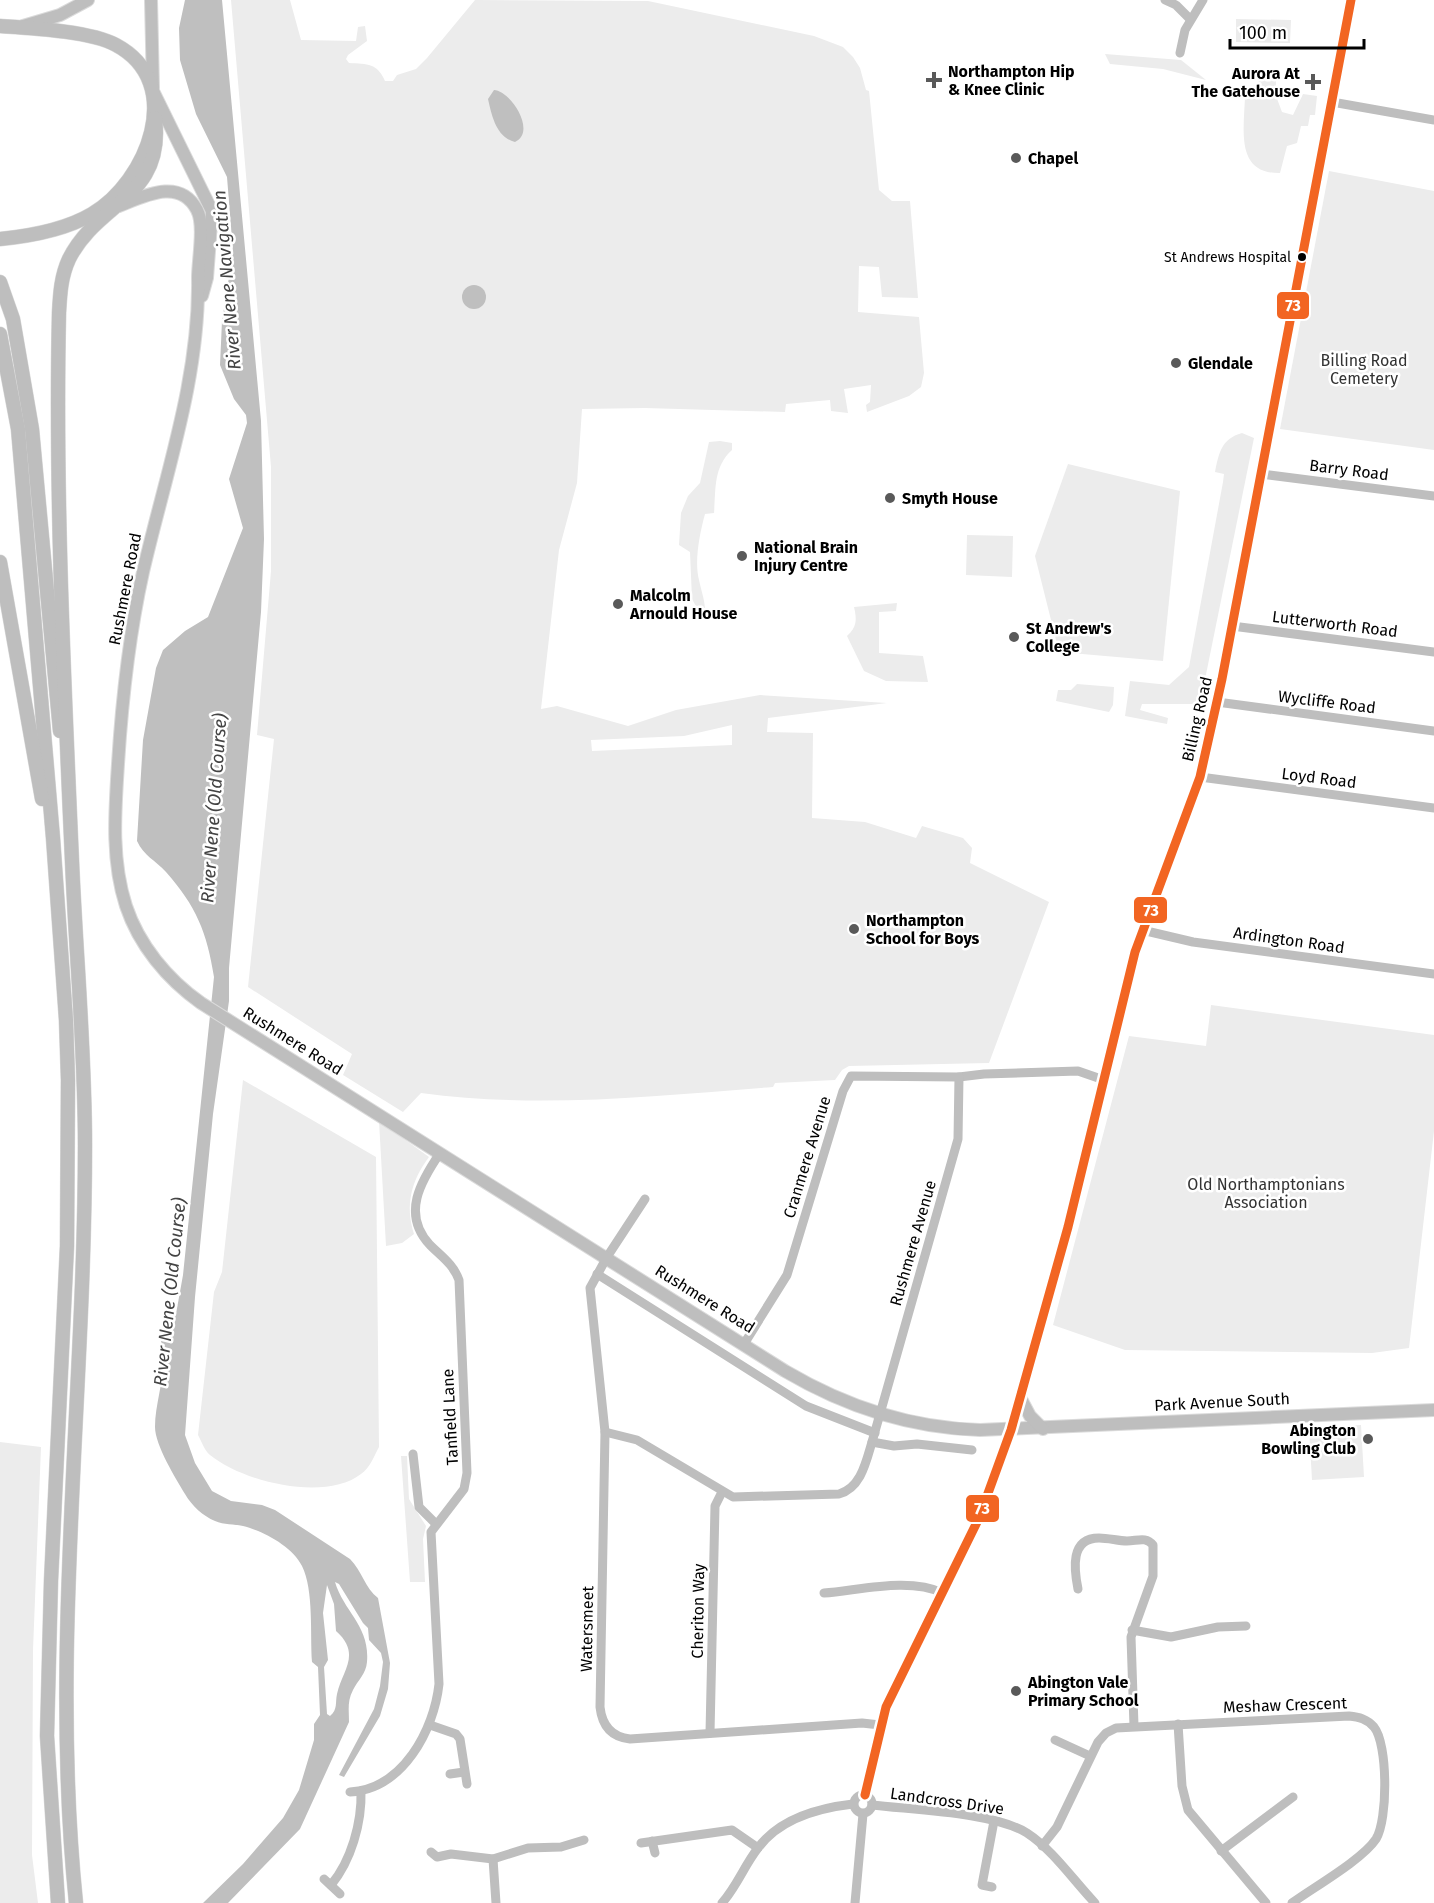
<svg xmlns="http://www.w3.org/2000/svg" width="1434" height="1903" font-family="'Fira Sans',sans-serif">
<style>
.green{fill:#ececec;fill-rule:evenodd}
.water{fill:#bfbfbf;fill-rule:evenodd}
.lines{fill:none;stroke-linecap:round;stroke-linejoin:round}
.major-casing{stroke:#dbdbdb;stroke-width:14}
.highway-casing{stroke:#dbdbdb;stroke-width:15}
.minor{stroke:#bebebe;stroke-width:9}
.major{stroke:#bebebe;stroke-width:12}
.highway{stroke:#bebebe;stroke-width:14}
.bus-1-casing{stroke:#fff;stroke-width:14}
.bus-1{stroke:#f26522;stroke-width:9}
.poi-dot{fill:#595959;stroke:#fff;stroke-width:2}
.bus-dot{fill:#000;stroke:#fff;stroke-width:2}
.labels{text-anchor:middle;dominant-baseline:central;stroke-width:5;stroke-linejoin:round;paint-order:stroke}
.bus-label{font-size:14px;fill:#000;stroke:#fff;text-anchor:end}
.poi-label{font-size:16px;font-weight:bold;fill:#000;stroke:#fff;text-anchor:start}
.park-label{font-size:16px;fill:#333;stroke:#fff}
.street-label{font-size:16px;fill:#000;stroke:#fff}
.water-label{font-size:18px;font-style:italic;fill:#444;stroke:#fff}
.line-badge{stroke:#fff;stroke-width:2}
.badge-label{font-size:16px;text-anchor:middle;font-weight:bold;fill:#fff}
</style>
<rect width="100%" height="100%" fill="#fff"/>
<g class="green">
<path d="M231 0H290L301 40 356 41 358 27 365 26 367 41 348 55 346 59 349 63C368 64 377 63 385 81H393L397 75 416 69 427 58 475 0 648 1 814 36 843 47 853 57 860 68 866 90 869 91 879 190 892 201H910L918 298 882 297 879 267 859 266 858 312 919 317 924 373 921 387 909 396 867 412 866 405 870 402 871 385 844 389 848 413 831 411 830 400 786 404 785 412 645 408 582 409 577 483 559 550 541 709 557 706 628 726 676 710 760 695 887 703 768 718 767 732 813 733 812 818 865 822 916 838 922 826 963 838 972 848 970 863 1049 902 989 1063 849 1066 842 1070 835 1080 775 1083 773 1087C655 1096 539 1109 421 1093L403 1112 343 1075 352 1054 248 987 274 739 257 735 271 571V467ZM732 725V745L592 751 591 740 684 736Z"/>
<path d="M1236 19 1291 20 1290 43 1236 42Z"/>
<path d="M1105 54 1181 60 1206 80 1163 69 1110 64Z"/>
<path d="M1268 74 1276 78V96L1282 112 1293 115 1303 94 1317 96 1315 115H1310L1308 126H1301L1297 143 1287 146 1280 173C1233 174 1245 125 1245 93Z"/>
<path d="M1329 171 1434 191V450L1280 429Z"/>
<path d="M1242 433 1254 438 1200 704H1142L1140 710 1168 718 1167 724 1125 716 1130 681 1169 685 1189 667 1223 482 1224 474 1215 472C1219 453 1221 439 1242 433Z"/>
<path d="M720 441 732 443V450C713 467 716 490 714 513L705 514C700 532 694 561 699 580 701 590 704 597 705 608H697L692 599 690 552 679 545 681 513 688 496 700 483 709 442Z"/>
<path d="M1068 464 1180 491 1163 661 1059 652 1035 556Z"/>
<path d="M967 535 1013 536 1012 577 966 575Z"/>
<path d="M897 603 896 611 879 612V653L923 656 928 682 886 681 864 671 847 636C857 627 857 620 854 607Z"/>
<path d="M1077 684 1114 687 1113 705 1109 712 1056 701 1058 690H1071Z"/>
<path d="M1211 1005 1434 1035V1131L1409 1348 1372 1353 1125 1350 1053 1325 1129 1036 1206 1046Z"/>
<path d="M243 1080 376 1157 379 1447C374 1456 370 1468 361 1474 325 1502 243 1482 210 1455 204 1450 202 1442 198 1435L214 1292 222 1272Z"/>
<path d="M379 1121 429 1157C411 1181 405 1205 414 1234L402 1243 386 1246Z"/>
<path d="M1361 1425 1364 1477 1312 1480 1309 1428Z"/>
<path d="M0 1442 41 1447 33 1650 32 1855 38 1903H0Z"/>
<path d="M401 1456H407L409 1499 426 1526 423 1539 425 1582H410Z"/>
</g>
<g class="water">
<path d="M185 0H222L261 421 264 539 261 612 229 968V1001L213 1114 195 1297 185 1435 195 1463 212 1491 231 1501 262 1505 275 1510 350 1559C362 1571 365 1588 378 1598L390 1663 388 1689 380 1716 344 1777 339 1775 374 1709 380 1686 383 1662 381 1653 369 1640 368 1628 363 1623 339 1584 335 1582C344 1612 370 1626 367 1662 366 1674 358 1680 353 1690 347 1701 349 1711 349 1722L300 1829 228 1903H203L243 1864 283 1818 299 1790 314 1740V1724L320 1715 318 1667 312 1662C310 1635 314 1590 302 1566 292 1546 263 1531 243 1526 234 1524 224 1525 215 1521 203 1516 192 1506 185 1494 176 1479 155 1445 155 1427 155 1399 169 1369 161 1341L176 1314 183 1275 214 977C207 932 196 906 166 872 155 860 144 856 137 841L143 740 156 668 163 650 185 631 208 617 243 528 229 479 247 423 246 415 234 399 220 365 222 321 233 252 227 177 196 114 180 60 179 28ZM327 1585 334 1604 336 1631C362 1654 342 1671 337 1694 335 1703 338 1709 330 1716L327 1714 324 1667 328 1660 323 1613Z"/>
<path d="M494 90C511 91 537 132 515 142 496 137 492 116 488 99Z"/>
<circle cx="474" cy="297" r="12"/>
</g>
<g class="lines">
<g class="major-casing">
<g id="major">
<path d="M151 0 153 88"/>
<path d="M23 26 60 15 88 0"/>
<path d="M154 93 212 211 207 278 202 296"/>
<path d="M119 206C144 196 180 177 197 210 205 225 198 260 198 278 200 378 165 476 143 572 129 635 122 700 118 764 115 811 111 860 126 906 139 945 167 979 201 1003L785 1371C846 1407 909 1428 980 1430L1434 1410"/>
<path d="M1021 1399 1030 1416 1043 1429"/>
</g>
</g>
<g class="highway-casing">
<g id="highway">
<path d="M0 26C30 28 91 31 116 45 187 83 147 182 92 214 65 230 31 236 0 239"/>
<path d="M0 282 13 319 32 429 60 731"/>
<path d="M0 334 18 429 53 838 66 1020 68 1080 67 1246 51 1581 47 1736 58 1903"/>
<path d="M0 562 42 799"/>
<path d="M76 1903C50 1651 85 1397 85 1145 85 1050 76 956 72 861 64 679 55 495 59 313 60 294 61 276 69 259 98 201 165 198 155 118"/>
</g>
</g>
<g class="minor">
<path d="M1165 0 1176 5 1190 19"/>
<path d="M1180 53 1185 30 1203 0"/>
<path d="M1332 102 1434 120"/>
<path d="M1261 474 1434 496"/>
<path d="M1232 626 1434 652"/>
<path d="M1217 702 1434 731"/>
<path d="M1200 777 1434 808"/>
<path d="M1142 930 1193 942 1434 974"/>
<path d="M645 1199 607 1257 590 1288 605 1432 600 1707C602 1725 611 1737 630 1739L862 1723 880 1725"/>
<path d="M597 1274 806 1406 875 1433"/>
<path d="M744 1344 787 1275 843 1091 851 1076 959 1077 984 1074 1078 1071 1104 1080"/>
<path d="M605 1432 637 1440 733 1497 839 1494C861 1488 866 1462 872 1442L958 1139 959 1077"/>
<path d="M872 1442 894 1446 917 1444 972 1450"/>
<path d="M413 1454 419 1507 435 1523"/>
<path d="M1078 1589C1074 1569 1070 1538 1099 1538 1109 1538 1118 1541 1127 1541 1137 1541 1146 1536 1153 1545V1576L1131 1637 1134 1726"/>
<path d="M824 1593C861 1590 909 1577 943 1593"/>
<path d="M1132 1630 1171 1637 1218 1627 1246 1626"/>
<path d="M1178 1724 1182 1786 1188 1810 1266 1903"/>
<path d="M430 1725 456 1734 460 1739 467 1784"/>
<path d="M710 1733 715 1506 722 1492"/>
<path d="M1055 1740 1090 1756"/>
<path d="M450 1774 464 1772"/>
<path d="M350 1792C403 1789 434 1730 439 1684L431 1532 464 1489 467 1473 459 1280C453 1264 442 1257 430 1245 401 1214 421 1181 440 1153"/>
<circle cx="863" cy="1804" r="9"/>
<path d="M865 1795 886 1707 979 1518 1011 1430 1068 1227 1135 952 1200 777 1222 679 1351 0"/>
<path d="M872 1805C913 1810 993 1812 1027 1833 1053 1850 1074 1881 1095 1903"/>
<path d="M652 1841 655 1853"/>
<path d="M641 1843 732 1830 758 1848"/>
<path d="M1042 1846 1057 1827 1098 1742 1106 1733 1116 1728 1349 1716C1359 1717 1367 1719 1374 1727 1388 1744 1388 1820 1376 1839 1362 1860 1314 1887 1292 1903"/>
<path d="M1221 1851 1293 1797"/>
<path d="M431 1852 437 1857 451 1854 493 1859 528 1848 561 1847 584 1840"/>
<path d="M493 1859 496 1903"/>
<path d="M324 1879 340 1894"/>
<path d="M331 1885C351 1861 362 1823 361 1791"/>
<path d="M992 1887 982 1885 994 1821"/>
<path d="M722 1903C737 1886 744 1866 758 1848 780 1818 818 1808 853 1804"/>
<path d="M855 1903 863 1814"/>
</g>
<use href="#major" class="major"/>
<use href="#highway" class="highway"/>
<g class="bus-1-casing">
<path id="bus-1" d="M865 1795 886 1707 979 1518 1011 1430 1068 1227 1135 952 1200 777 1222 679 1351 0"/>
</g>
<use href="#bus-1" class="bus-1"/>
</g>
<g class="poi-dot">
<path d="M931 71h6v6h6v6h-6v6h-6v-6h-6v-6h6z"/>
<path d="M1310 73h6v6h6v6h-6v6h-6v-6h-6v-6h6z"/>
<circle cx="1016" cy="158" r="6"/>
<circle cx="1176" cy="363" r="6"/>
<circle cx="890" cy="498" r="6"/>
<circle cx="742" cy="556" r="6"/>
<circle cx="618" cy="604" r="6"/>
<circle cx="1014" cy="637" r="6"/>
<circle cx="854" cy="929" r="6"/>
<circle cx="1368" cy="1439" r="6"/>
<circle cx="1016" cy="1691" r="6"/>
</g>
<circle class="bus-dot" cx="1302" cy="257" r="5"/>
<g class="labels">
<g class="bus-label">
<text x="1291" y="257">St Andrews Hospital</text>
</g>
<g class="poi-label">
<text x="948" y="71">Northampton Hip<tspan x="948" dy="18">&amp; Knee Clinic</tspan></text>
<text x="1300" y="73" text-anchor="end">Aurora At<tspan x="1300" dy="18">The Gatehouse</tspan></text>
<text x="1028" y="158">Chapel</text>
<text x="1188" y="363">Glendale</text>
<text x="902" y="498">Smyth House</text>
<text x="754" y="547">National Brain<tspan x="754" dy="18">Injury Centre</tspan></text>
<text x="630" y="595">Malcolm<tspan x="630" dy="18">Arnould House</tspan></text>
<text x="1026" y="628">St Andrew's<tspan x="1026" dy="18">College</tspan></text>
<text x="866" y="920">Northampton<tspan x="866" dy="18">School for Boys</tspan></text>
<text x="1356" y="1430" text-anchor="end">Abington<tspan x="1356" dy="18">Bowling Club</tspan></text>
<text x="1028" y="1682">Abington Vale<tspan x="1028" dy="18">Primary School</tspan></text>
</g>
<g class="park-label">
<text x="1364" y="360">Billing Road<tspan x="1364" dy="18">Cemetery</tspan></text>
<text x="1266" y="1184">Old Northamptonians<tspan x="1266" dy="18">Association</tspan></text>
</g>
<g class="street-label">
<text transform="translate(1349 470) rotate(7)">Barry Road</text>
<text transform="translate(125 589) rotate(-79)">Rushmere Road</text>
<text transform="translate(1335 624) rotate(7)">Lutterworth Road</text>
<text transform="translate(1327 702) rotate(7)">Wycliffe Road</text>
<text transform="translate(1197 719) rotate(-77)">Billing Road</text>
<text transform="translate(1319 778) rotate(7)">Loyd Road</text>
<text transform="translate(1289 940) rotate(8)">Ardington Road</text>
<text transform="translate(293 1041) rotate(32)">Rushmere Road</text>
<text transform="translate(807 1157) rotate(-73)">Cranmere Avenue</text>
<text transform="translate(913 1243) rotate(-74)">Rushmere Avenue</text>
<text transform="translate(705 1299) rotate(32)">Rushmere Road</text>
<text transform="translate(1222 1402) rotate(-3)">Park Avenue South</text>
<text transform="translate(450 1417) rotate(-93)">Tanfield Lane</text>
<text transform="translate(698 1611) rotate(-89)">Cheriton Way</text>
<text transform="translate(587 1629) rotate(-89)">Watersmeet</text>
<text transform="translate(1285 1705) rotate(-2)">Meshaw Crescent</text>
<text transform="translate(947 1801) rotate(8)">Landcross Drive</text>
</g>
<g class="water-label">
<text transform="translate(227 280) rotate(-95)">River Nene Navigation</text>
<text transform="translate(214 808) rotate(-86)">River Nene (Old Course)</text>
<text transform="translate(170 1292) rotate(-84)">River Nene (Old Course)</text>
</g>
</g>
<g class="line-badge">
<rect x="1276" y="291" width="34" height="29" rx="6" fill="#f26522"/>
<rect x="1133" y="896" width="35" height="28" rx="6" fill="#f26522"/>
<rect x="965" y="1494" width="35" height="29" rx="6" fill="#f26522"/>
</g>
<g class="badge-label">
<text x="1293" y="311">73</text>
<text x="1151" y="916">73</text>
<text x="982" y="1514">73</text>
</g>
<path d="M1230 39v9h134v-9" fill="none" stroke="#000000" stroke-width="3"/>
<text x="1239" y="39" font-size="18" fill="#000000" stroke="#ffffff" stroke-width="4.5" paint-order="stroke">100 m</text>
</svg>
